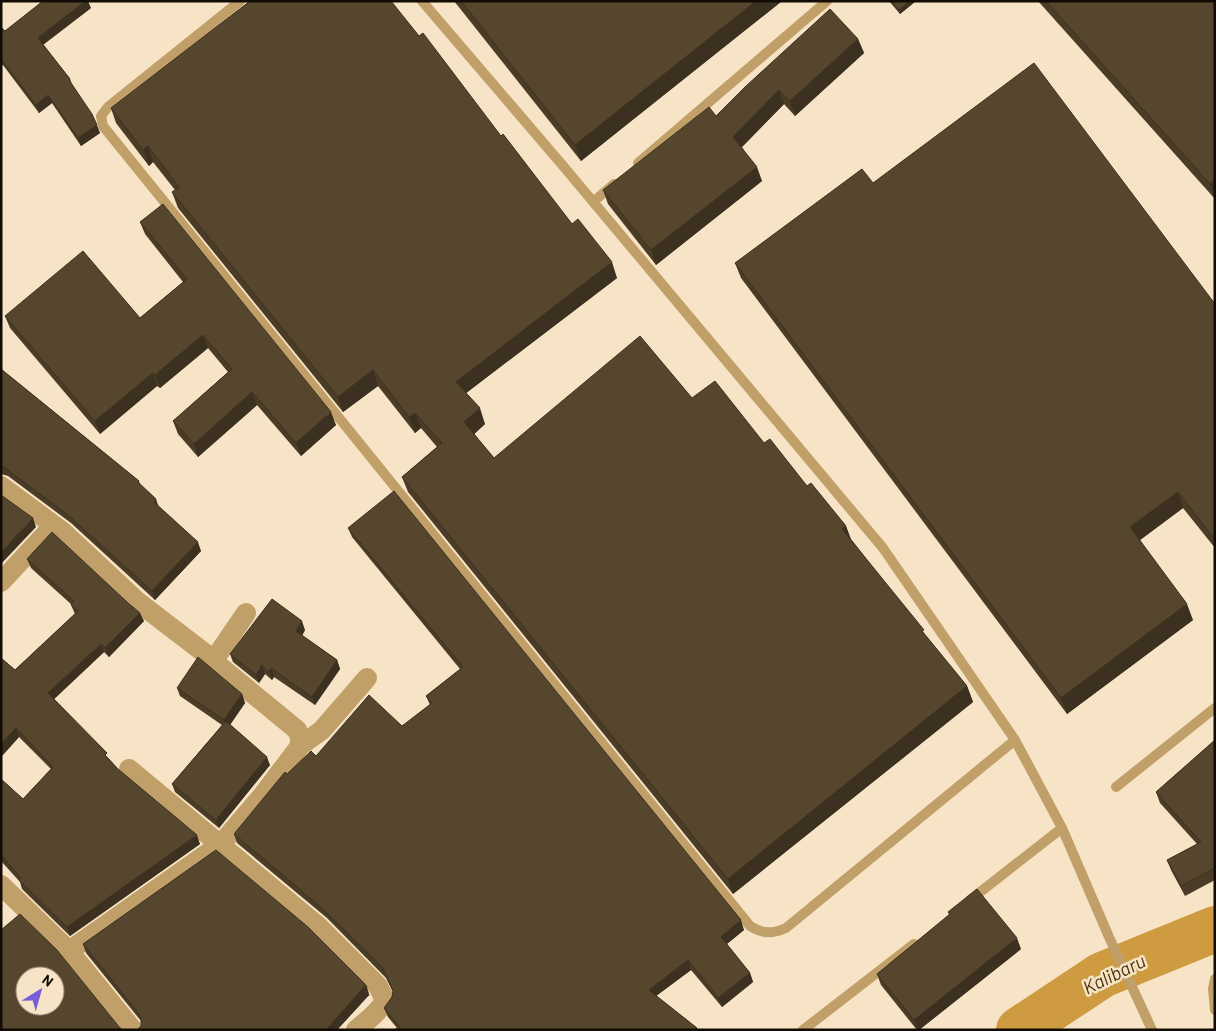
<svg xmlns="http://www.w3.org/2000/svg" width="1216" height="1031" font-family="Barlow,sans-serif">
	<style>
		.lines { fill: none; stroke-linecap: round; stroke-linejoin: round }
		.river { stroke: #ce9b41; stroke-width: 46 }
		.lane { stroke: #c19f69; stroke-width: 10 }
		.street { stroke: #c19f69; stroke-width: 20 }
		.wall { fill: #4a3c27 }
		.shaded-wall { fill: #3c3120 }
		.building { fill: #56462d; stroke: #3c3120; fill-rule: evenodd }
		.labels { text-anchor: middle; stroke-width: 5; stroke-linejoin: round; paint-order: stroke }
		.water-label { font-size: 19px; font-style: italic; fill: #4a350f; stroke: #f7e4c7 }
	</style>
	<rect width="100%" height="100%" fill="#f7e4c7"/>
	<g class="lines">
		<path class="river" d="M1019 1030 1102 975 1215 929"/>
		<path class="lane" d="M240 1 108 107 101 116 103 126 750 926C763 934 772 934 786 928L1015 740
			M422 1 564 167 883 548 1015 740 1062 828 1109 937 1152 1030
			M638 163 827 1
			M593 202 614 184
			M1116 787 1215 708
			M970 900 1062 828
			M1215 979 1213 989 1215 1010
			M803 1030 914 944"/>
		<path class="street" d="M1 486 63 532 138 602 215 661
			M1 582 54 525
			M300 746 322 730 367 678
			M129 769 319 927 378 986 385 1000C379 1013 366 1021 356 1030
			M1 885 69 951 133 1030
			M69 951 221 844 262 796 300 746V737L297 730 218 665 215 661 216 657 246 613"/>
	</g>
	<path class="wall" d="M454 1H782L581 161Z
		M889 1H916L900 14Z
		M1038 1H1214L1215 2V199Z
		M91 8 43 45 70 79 72 84 100 133 81 146 52 103 39 113 3 65 1 66V27L5 31Z
		M419 36 501 136 572 224 617 278 466 393 485 424 474 434 494 458 692 398 764 443 807 486 846 526 851 539 926 636 967 686 973 702 733 894 408 492 402 477 437 447 421 428 415 433 378 386 343 412 178 208 172 192 175 190 153 162 149 166 116 123 111 108Z
		M858 39 864 53 795 116 784 104 742 147 762 181 656 265 608 204 603 190Z
		M873 183 1215 304V548L1183 508 1140 540 1193 620 1067 714 741 278 735 263Z
		M140 222 336 425 301 456 257 405 198 457 178 434 173 421 228 372 208 348 160 388 157 386 100 434 10 328 5 316 140 318 183 282 145 234Z
		M1 369 139 481 140 484 159 507 201 551 155 600 71 523 8 476 1 474Z
		M348 528 744 930 727 944 750 973 753 982 722 1007 691 970 656 996 697 1028 698 1030H394L397 1028 388 1017 384 1008 392 997 393 992 386 978 327 918 237 843 234 834 287 774 316 756 402 726 430 705 426 696 460 669 352 537Z
		M27 559 144 621 109 657 104 652 54 699 118 769 200 844 70 936 22 889 20 882 1 861V779L23 799 51 769 19 737 1 757V658L15 670 75 614 71 605H72L31 568Z
		M305 630 302 636 337 660 340 669 315 705 274 677 272 680 265 674 259 683 233 662 230 654Z
		M177 688 242 694 245 703 230 725 270 765 219 828 175 792 172 784 222 725 180 696Z
		M1215 740V880L1185 896 1171 870 1167 860 1197 844 1160 803 1156 792Z
		M216 850 367 987 370 997 369 995 337 1030H137L141 1026V1021L86 953 83 944Z
		M948 912 1021 949 919 1030H917L881 985 877 974 949 915Z"/>
	<path class="shaded-wall" d="M85 1H88L91 8 41 46 38 38Z
		M756 1H782L581 161 575 145Z
		M910 1H916L900 14 899 10Z
		M858 39 864 53 795 116 790 101Z
		M779 90 784 104 738 151 733 137Z
		M48 95 52 103 39 113 36 105Z
		M97 125 100 133 81 146 78 138Z
		M148 146 153 162 149 166 143 150Z
		M757 167 762 181 656 265 651 250Z
		M1215 179V197L1210 184Z
		M612 262 617 278 461 397 456 382Z
		M203 335 208 348 160 388 155 375Z
		M373 370 378 386 343 412 338 397Z
		M153 373 157 386 100 434 95 421Z
		M252 392 257 405 198 457 194 444Z
		M480 408 485 424 470 438 464 422Z
		M331 412 336 425 301 456 296 443Z
		M415 413 421 428 415 433 409 417Z
		M1178 492 1183 508 1136 543 1130 527Z
		M156 499 159 508 154 502Z
		M33 518 36 527 1 564V552Z
		M846 526 851 541 842 529Z
		M198 542 201 551 155 600 152 591Z
		M1187 604 1193 620 1067 714 1061 698Z
		M140 613 144 621 109 657 105 648Z
		M302 621 305 630 299 640 296 631Z
		M101 644 104 652 51 702 48 693Z
		M337 660 340 669 315 705 312 697Z
		M262 665 265 674 259 683 256 675Z
		M271 668 274 677 272 680 269 672Z
		M967 686 973 702 733 894 728 879Z
		M242 694 245 703 227 729 224 720Z
		M16 728 19 737 1 757V744Z
		M267 757 270 765 219 828 216 820Z
		M197 835 200 844 70 936 67 927Z
		M741 920 744 930 724 946 721 937Z
		M1017 938 1021 949 919 1030H918L914 1020Z
		M688 960 691 970 652 999 649 990Z
		M750 973 753 982 722 1007 718 998Z
		M365 986 369 995 337 1030H326Z"/>
	<path class="building" d="M43 1H85L38 38 70 79 69 80 92 114 97 125 78 138 48 95 36 105 1 59V27L5 31Z
		M250 1H391L419 36 423 33 501 136 503 134 572 224 578 219 612 262 456 382 480 408 464 422 494 458 640 336 692 398 715 381 764 443 770 439 807 486 811 483 846 526 842 529 924 630 922 631 967 686 728 879 402 477 442 443 415 413 409 417 373 370 338 397 172 192 179 187 148 146 143 150 111 108Z
		M461 1H756L575 145Z
		M891 1H910L899 10Z
		M1046 1H1214L1215 2V179L1210 184Z
		M830 9 858 39 790 101 779 90 733 137 757 167 651 250 603 190 709 107 716 116 745 87Z
		M1034 63 1215 304V540L1178 492 1130 527 1187 604 1061 698 735 263 862 169 873 183Z
		M163 204 331 412 296 443 252 392 194 444 173 421 232 369 203 335 155 375 153 373 95 421 5 316 83 251 140 318 187 279 140 222Z
		M1 369 139 481 138 482 156 499 154 502 198 542 152 591 68 515 5 468 1 466Z
		M394 491 741 920 721 937 750 973 718 998 688 960 649 990 697 1028 695 1030H394L400 1027 384 1008 392 997 393 991 383 968 323 909 234 834 285 772 287 774 311 751 316 756 369 695 402 726 432 703 426 696 463 667 348 528Z
		M1 495 33 518 1 552Z
		M52 532 127 602 140 613 105 648 101 644 48 693 107 753 105 755 118 769 197 835 67 927 19 880 21 878 1 855V779L23 799 53 767 16 728 1 744V658L15 670 78 611 71 605 74 601 27 559Z
		M272 599 302 621 296 631 337 660 312 697 271 668 269 672 262 665 256 675 230 654Z
		M198 657 242 694 224 720 177 688Z
		M226 721 267 757 216 820 172 784Z
		M1215 740V868L1181 886 1167 860 1201 842 1156 792Z
		M216 850 308 927 365 984 367 987 365 986 326 1030H137L141 1026V1019L139 1014 83 944Z
		M977 889 1017 938 914 1020 877 974 950 914 948 912Z
		M20 914 57 950 120 1028 123 1030H1V930ZM25 976H55V1006H25Z"/>
	<g class="labels">
		<g class="water-label">
			<text transform="translate(1114 974) rotate(-26)" y="7">Kalibaru</text>
		</g>
	</g>
	<rect width="1216" height="1031" fill="none" stroke="#120c04" stroke-width="5"/>
	<g transform="translate(40 991) rotate(37)"><circle r="24" fill="#f7e4c7" stroke="#9b8e79"/>
	<path d="M0-4L9 19L0 12L-9 19Z" fill="#775ed8"/>
	<text y="-8" font-size="14" font-weight="bold" text-anchor="middle" fill="#120c04">N</text>
	</g>
</svg>
